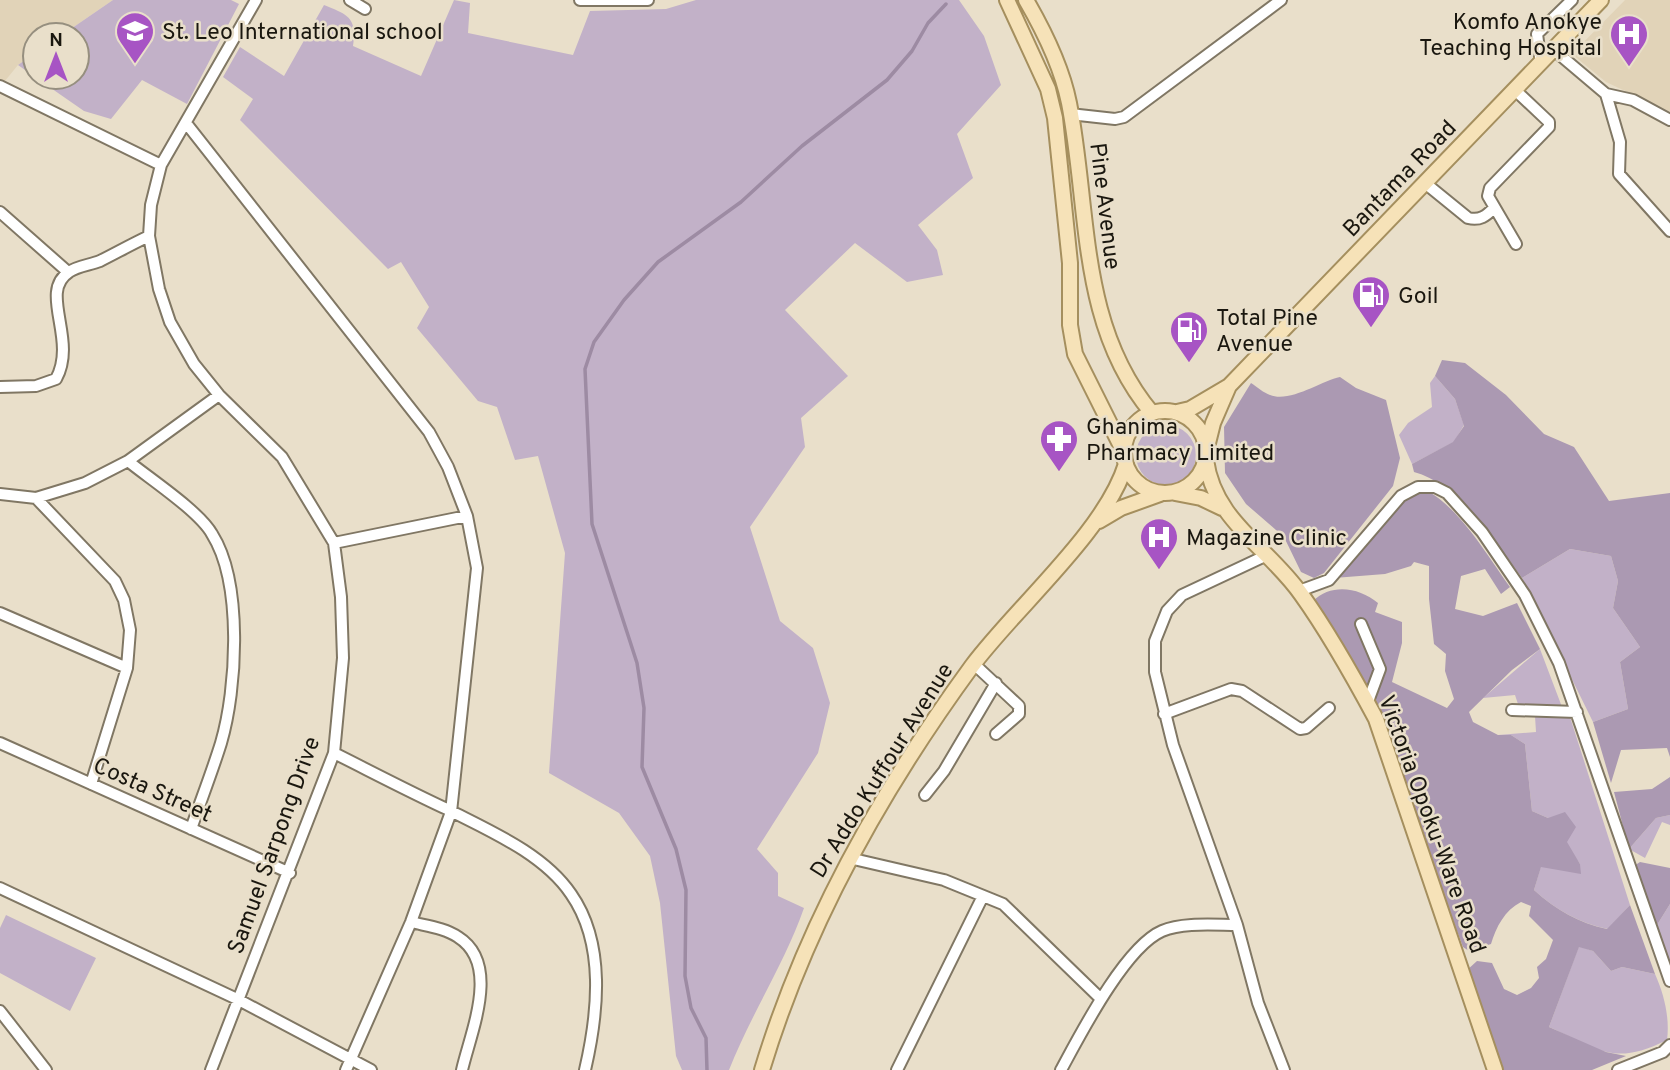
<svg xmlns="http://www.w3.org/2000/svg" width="1670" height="1070" font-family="Overpass,sans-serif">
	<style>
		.built { fill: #e1d3b8 }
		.green { fill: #c2b1c8 }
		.forest { fill: #ab99b2 }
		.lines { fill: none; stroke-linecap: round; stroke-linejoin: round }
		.stream { stroke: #9d8ba3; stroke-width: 3.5 }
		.minor-casing { stroke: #807764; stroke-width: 14 }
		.major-casing { stroke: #a58f5e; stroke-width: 18 }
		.minor { stroke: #fff; stroke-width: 10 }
		.major { stroke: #f6e2b8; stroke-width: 14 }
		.labels { text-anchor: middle; stroke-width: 5; stroke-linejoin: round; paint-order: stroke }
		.poi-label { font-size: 23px; fill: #1a170f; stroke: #e9dfca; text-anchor: start }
		.street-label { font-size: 23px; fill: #1a170f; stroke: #e9dfca }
	</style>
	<rect width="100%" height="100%" fill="#e9dfca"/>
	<path class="built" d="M0 0H113L62 35H35V53L18 65 0 87Z
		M1625 0H1670V112L1606 82 1572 54Z"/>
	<path class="green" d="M113 0H231L239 4 187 104 142 80 111 119 84 111 35 77H77V35H62Z
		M454 0 470 3 468 33 573 55 590 11 666 9 696 0H959L984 36 1001 85 957 134 973 178 918 225 937 250 943 275 907 282 855 243 785 310 848 376 801 418 805 447 750 527 780 621 813 648 830 703 818 753 757 849 778 873V896L804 908C784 965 751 1014 729 1070H682L676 1056 660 903 650 856 619 813 549 773 565 553 538 456 515 460 497 407 478 401 417 328 429 307 401 262 388 269 240 120 253 99 223 77 240 47 284 76 324 5C349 15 357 18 353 46L421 76Z
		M35 53V77L18 65Z
		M1435 376 1455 399 1464 425 1454 442 1412 464 1399 435 1408 423 1432 407 1430 383Z
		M1136 455a30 30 0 1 1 60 0a30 30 0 1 1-60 0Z
		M1570 549 1611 556 1618 581 1613 608 1640 647 1620 662 1628 709 1593 722 1522 578Z
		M1540 649 1562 707H1519L1515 695 1483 698Z
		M1535 716 1570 717 1630 905 1608 929C1579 923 1556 910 1534 890L1541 866 1580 864 1548 818 1532 811 1525 744 1511 735H1498L1536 732Z
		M1670 815V825L1662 822 1645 858 1629 849 1656 818Z
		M1670 904V968L1657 925Z
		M6 915 96 958 70 1011 0 973V928Z
		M1579 946 1593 951 1611 971 1622 967 1655 974C1664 994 1670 1018 1667 1040 1613 1067 1599 1049 1549 1027Z"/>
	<path class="forest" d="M1442 360 1465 363 1506 395 1544 434 1574 447 1609 501 1670 493V757L1667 748 1621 750 1611 783 1593 722 1628 709 1620 662 1640 647 1613 608 1618 581 1611 556 1570 549 1522 578C1494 540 1461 485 1414 472L1412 464 1453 442 1464 426 1455 399 1435 376Z
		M1340 377 1356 388 1386 400 1400 458 1393 486 1324 573 1314 578 1301 572 1284 537 1246 504 1225 473 1224 427 1251 383C1257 387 1264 393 1270 395 1290 403 1321 381 1340 377Z
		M1427 491C1459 507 1489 558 1510 587L1501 594 1485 569 1461 576 1455 609 1483 616 1517 603 1540 649 1512 670 1469 712 1473 722 1498 735H1511L1525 744 1532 811 1548 818 1565 812 1576 827 1567 842 1580 864 1581 874 1541 867 1534 890C1556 910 1579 923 1607 929L1630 905 1655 974 1622 967 1611 971 1593 951 1579 947 1549 1027 1606 1052 1626 1056 1592 1070H1502L1466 971 1477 961 1492 963 1504 989 1517 995 1531 988 1539 978 1537 967 1546 959 1553 940 1529 916 1531 906 1521 902C1505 910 1496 927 1491 944L1469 951 1463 947 1367 691 1313 601C1331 583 1359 587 1378 603L1375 612 1402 622V643L1392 682 1447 708 1454 699 1445 671 1446 654 1434 644 1429 599V566L1414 562 1411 566 1385 574 1334 578 1404 498Z
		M1670 777V815L1656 818 1629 849 1614 792 1652 789Z
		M1640 862 1670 868V904L1657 925 1654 926 1634 866Z"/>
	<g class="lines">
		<path class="stream" d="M707 1070 706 1038 691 1008 685 976 686 890 676 849 642 767 644 708 637 663 592 524 585 369 594 342 624 300 658 262 741 202 802 146 887 80 912 51 928 23 946 4"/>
		<defs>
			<path id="minor" d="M350 0 365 9
				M580 0H648
				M1554 50 1606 94 1633 100 1670 120
				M1541 64 1537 34 1572 0
				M0 86 161 165
				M1515 90 1549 122V127L1490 188 1488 196 1516 244
				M1606 94 1620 142 1619 174 1670 231
				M1070 114 1115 119 1124 117 1281 0
				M186 123 429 432 448 467 467 516 477 568 451 812 411 922 346 1070
				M1425 183 1468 218C1480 221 1486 216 1494 208
				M0 212 68 272
				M0 387 36 386 56 379C78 339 38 292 69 272 77 266 90 265 100 261 116 253 132 244 149 236
				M128 461C150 479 199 511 212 534 243 583 237 689 221 743 212 772 201 800 191 829
				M0 494 36 498 115 581 124 600 130 630 127 668 91 784
				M36 498 85 483 128 461 219 395
				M334 543 467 516
				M1265 556 1182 595 1167 611 1155 641V672L1173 745 1237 925 1258 1003 1284 1070
				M1299 591 1329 580 1401 496 1418 487H1435L1447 493 1482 532 1525 595 1559 663 1670 981
				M0 613 127 668
				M1361 624 1380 669 1367 704
				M974 664 1019 706V714L996 734
				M1512 710 1577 712
				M1164 714 1231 689 1242 691 1300 729 1306 728 1329 708
				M0 743 290 873
				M334 753C372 772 410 792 449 810 490 831 544 854 571 894 606 944 598 1014 585 1070
				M925 795 944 771 996 683
				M849 858 944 880 1003 904 1100 998
				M0 888 237 999 371 1070
				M411 922C427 926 445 928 458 937 501 964 471 1031 462 1070
				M0 1011 46 1070
				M211 1070 334 753 343 658 341 597 334 543 282 457 219 395 194 364 170 322 159 289 149 236 151 205 161 165 256 0
				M897 1070 983 896
				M1061 1070C1080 1035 1125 947 1162 931 1183 922 1215 925 1237 925
				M1618 1070 1663 1052 1670 1045"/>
			<path id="major" d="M1007 0 1048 89 1055 118 1070 263V325L1075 354 1124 452
				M1026 0C1044 31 1062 68 1069 103 1090 210 1078 325 1152 413
				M1124 452a41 41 0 1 1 82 0a41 41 0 1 1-82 0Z
				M1177 412 1190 409 1229 386 1601 0
				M1207 447 1213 423 1229 386
				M1206 460C1214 521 1268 547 1301 594 1329 633 1353 676 1376 719L1495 1070
				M1175 493 1201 498 1222 508
				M1099 521 1121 508 1160 494
				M762 1070C806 924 882 789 972 666 1016 607 1105 532 1126 464"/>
		</defs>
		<use href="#minor" class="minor-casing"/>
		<use href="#major" class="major-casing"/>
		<use href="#minor" class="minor"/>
		<use href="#major" class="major"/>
	</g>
	<defs>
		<symbol id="school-pin" viewBox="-11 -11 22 30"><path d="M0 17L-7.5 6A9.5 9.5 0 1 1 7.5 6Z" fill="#a754c4" stroke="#e9dfca"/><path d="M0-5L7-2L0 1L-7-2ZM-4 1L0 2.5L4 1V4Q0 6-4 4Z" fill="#fff"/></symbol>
		<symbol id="hospital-pin" viewBox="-11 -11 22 30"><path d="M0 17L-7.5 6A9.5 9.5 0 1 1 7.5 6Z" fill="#a754c4" stroke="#e9dfca"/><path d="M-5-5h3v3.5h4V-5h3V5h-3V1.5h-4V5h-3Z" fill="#fff"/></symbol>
		<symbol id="fuel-pin" viewBox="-11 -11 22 30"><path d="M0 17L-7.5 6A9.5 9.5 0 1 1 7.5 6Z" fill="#a754c4" stroke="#e9dfca"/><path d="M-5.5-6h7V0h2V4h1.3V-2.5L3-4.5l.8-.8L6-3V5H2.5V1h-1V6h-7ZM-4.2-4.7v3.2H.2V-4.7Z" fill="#fff"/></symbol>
		<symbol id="pharmacy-pin" viewBox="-11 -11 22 30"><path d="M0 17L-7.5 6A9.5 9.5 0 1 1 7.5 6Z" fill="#a754c4" stroke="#e9dfca"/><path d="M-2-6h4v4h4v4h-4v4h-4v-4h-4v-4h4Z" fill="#fff"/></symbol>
	</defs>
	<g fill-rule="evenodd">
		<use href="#school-pin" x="113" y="9" width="44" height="60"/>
		<use href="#hospital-pin" x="1607" y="12" width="44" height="60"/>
		<use href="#fuel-pin" x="1349" y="273" width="44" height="60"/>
		<use href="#fuel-pin" x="1167" y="308" width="44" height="60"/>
		<use href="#pharmacy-pin" x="1037" y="417" width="44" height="60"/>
		<use href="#hospital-pin" x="1137" y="515" width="44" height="60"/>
	</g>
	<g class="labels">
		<g class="poi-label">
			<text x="1602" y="29" text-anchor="end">Komfo Anokye<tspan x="1602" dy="26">Teaching Hospital</tspan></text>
			<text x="162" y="39">St. Leo International school</text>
			<text x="1398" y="303">Goil</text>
			<text x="1216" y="325">Total Pine<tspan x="1216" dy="26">Avenue</tspan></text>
			<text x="1086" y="434">Ghanima<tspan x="1086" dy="26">Pharmacy Limited</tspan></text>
			<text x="1186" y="545">Magazine Clinic</text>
		</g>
		<g class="street-label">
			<text transform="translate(1399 178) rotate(-46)" y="8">Bantama Road</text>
			<text transform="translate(1106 206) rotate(83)" y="8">Pine Avenue</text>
			<text transform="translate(881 770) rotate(-58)" y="8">Dr Addo Kuffour Avenue</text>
			<text transform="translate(153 789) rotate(24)" y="8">Costa Street</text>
			<text transform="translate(1433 824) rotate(70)" y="8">Victoria Opoku-Ware Road</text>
			<text transform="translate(273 845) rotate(-70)" y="8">Samuel Sarpong Drive</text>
		</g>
	</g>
	<g transform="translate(56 56)"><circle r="33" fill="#e9dfca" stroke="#968f7f" stroke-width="2"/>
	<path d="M0-5L12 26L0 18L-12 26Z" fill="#a754c4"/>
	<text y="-10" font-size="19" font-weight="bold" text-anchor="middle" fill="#1a170f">N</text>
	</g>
</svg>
